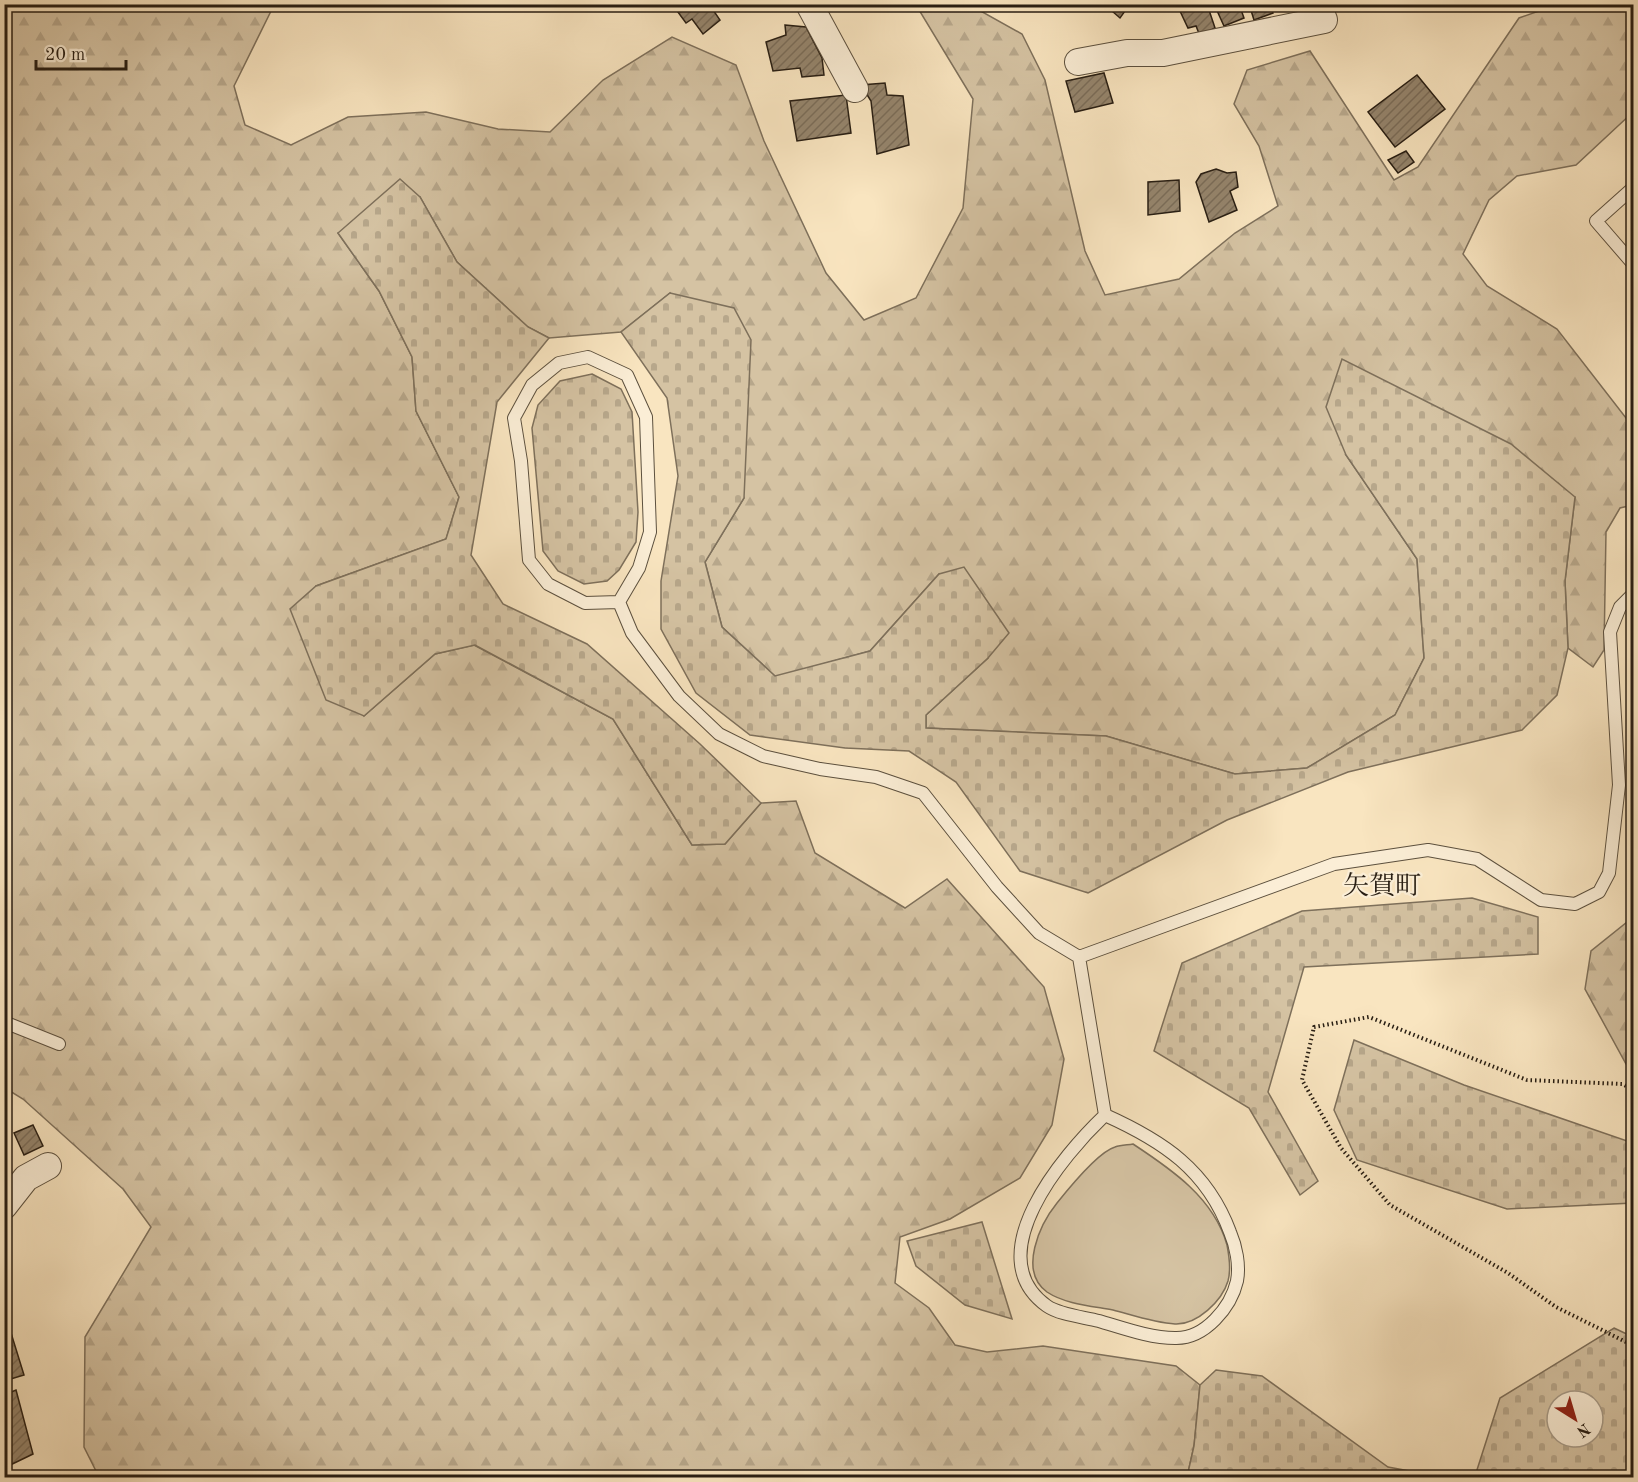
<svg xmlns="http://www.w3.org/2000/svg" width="1638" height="1482" font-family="'Old Standard TT','Noto Serif JP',serif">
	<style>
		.grass { fill: #d5c3a3; stroke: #7e705b; stroke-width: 1.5 }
		.forest { fill: url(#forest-firs); stroke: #7e705b; stroke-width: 1.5 }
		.cemetery { fill: url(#cemetery-stones); stroke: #7e705b; stroke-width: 1.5; fill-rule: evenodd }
		.building { fill: url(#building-hatch); stroke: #281e13; stroke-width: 1.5 }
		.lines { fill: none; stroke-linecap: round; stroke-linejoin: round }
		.lane-casing { stroke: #5c503e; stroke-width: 14 }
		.street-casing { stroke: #5c503e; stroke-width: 28 }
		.path { stroke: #281e13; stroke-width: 4; stroke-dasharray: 1.5 3; stroke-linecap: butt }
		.lane { stroke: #fbeed6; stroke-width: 12 }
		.street { stroke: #fbeed6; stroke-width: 26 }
		.labels { text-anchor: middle; stroke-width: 4.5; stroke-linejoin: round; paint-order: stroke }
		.neighbourhood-label { font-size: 26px; fill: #281e13; stroke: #fbeed6 }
	</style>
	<defs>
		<pattern id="forest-firs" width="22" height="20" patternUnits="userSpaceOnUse" patternTransform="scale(1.5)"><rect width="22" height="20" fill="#d5c3a3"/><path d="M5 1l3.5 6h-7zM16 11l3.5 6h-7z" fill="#b7a78b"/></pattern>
		<pattern id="cemetery-stones" width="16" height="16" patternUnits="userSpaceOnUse" patternTransform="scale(1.5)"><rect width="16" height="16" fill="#d5c3a3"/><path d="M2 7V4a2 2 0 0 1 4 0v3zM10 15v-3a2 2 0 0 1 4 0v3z" fill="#b7a78b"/></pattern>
		<pattern id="building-hatch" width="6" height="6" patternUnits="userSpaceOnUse" patternTransform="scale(1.5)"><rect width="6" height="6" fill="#95856d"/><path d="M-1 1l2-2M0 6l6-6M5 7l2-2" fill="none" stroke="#7a6c58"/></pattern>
	</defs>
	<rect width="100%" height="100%" fill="#f9e5c0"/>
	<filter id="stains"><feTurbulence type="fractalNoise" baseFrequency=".00333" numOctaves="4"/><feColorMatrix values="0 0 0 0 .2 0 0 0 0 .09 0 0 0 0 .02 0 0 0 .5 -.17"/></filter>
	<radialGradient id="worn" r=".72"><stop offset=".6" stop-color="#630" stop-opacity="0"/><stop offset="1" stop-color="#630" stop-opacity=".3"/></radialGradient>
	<path class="grass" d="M1133 1144C1171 1169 1214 1198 1227 1245 1229 1255 1231 1270 1228 1281 1222 1301 1197 1325 1175 1324 1155 1323 1132 1315 1113 1310 1091 1306 1065 1304 1047 1292 1018 1271 1040 1224 1057 1203 1069 1188 1098 1152 1115 1147 1121 1145 1128 1145 1133 1144Z"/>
	<path class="forest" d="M5 5H274L234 86 245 125 291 145 348 117 426 112 498 129 550 132 603 80 672 37 736 65 764 141 826 273 864 320 916 298 963 208 973 99 916 5H970L1022 34 1045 80 1085 251 1105 295 1179 279 1235 233 1278 206 1259 146 1234 104 1247 70 1310 51 1394 180 1418 167 1519 18 1556 5H1633V112L1576 165 1517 176 1489 200 1463 254 1487 286 1557 329 1633 427V505L1620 508 1606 532 1604 650 1593 667 1568 648 1565 581 1575 497 1346 455 1417 559 1424 658 1395 715 1307 768 1235 774 1106 736 926 728V715L988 658 939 574 870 651 776 677 722 627 705 562 744 498 670 293 621 332 549 338 528 327 457 262 420 197 338 233 379 291 412 357 416 411 459 497 446 539 316 586 364 716 435 654 474 645 613 719 692 845 725 844 761 803 796 801 815 853 905 908 947 879 1044 987 1064 1059 1052 1125 1020 1178 950 1219 900 1237 895 1283 929 1308 955 1345 987 1352 1043 1346 1176 1366 1200 1385 1194 1446 1187 1477H99L84 1447 85 1337 151 1227 123 1189 23 1099 5 1088Z
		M1633 912V1069L1626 1064 1585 989 1591 951 1627 922Z"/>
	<path class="cemetery" d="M400 179 420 197 457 262 528 327 549 338 497 402 471 555 503 604 587 644 700 744 761 803 725 844 692 845 613 719 475 645 435 654 364 716 326 700 290 609 316 586 446 539 459 497 416 411 412 357 379 291 338 233Z
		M670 293 734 308 751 340 744 498 705 562 722 627 775 676 870 651 939 574 964 567 1009 633 988 658 926 715V728L1106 736 1235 774 1307 768 1395 715 1424 658 1417 559 1346 455 1326 407 1342 359 1511 444 1575 497 1565 581 1568 648 1557 695 1522 730 1348 772 1227 820 1088 893 1020 871 956 782 909 751 845 748 750 735 696 693 661 629V581L678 476 667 398 621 332Z
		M592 374 621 389 632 412 638 512 636 542 619 570 607 581 584 584 558 571 543 551 532 428 538 405 560 381Z
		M1472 898 1538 917V954L1304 967 1268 1092 1318 1181 1300 1195 1249 1108 1154 1051 1182 963 1302 911Z
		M1354 1040 1464 1085 1633 1143V1203L1507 1209 1357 1160 1334 1110Z
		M982 1222 1012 1319 965 1305 916 1266 907 1241Z
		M1614 1328 1633 1337V1477H1478L1476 1473 1500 1398ZM1557 1401H1593V1437H1557Z
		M1216 1370 1262 1376 1388 1467 1442 1477H1187L1194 1446 1200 1385Z"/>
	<path class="building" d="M672 4H709L720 20 703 34 692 19 686 23Z
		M1104 4H1130L1120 18Z
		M1192 4H1207L1215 28 1200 36 1196 26 1188 28 1179 9Z
		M1214 4H1239L1244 18 1224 26Z
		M1249 4H1270L1273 13 1254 20Z
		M785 25 806 27 822 58 824 75 802 77 800 68 773 71 766 42 786 35Z
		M1104 73 1113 103 1075 112 1066 81Z
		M1417 75 1445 109 1395 147 1368 112Z
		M885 83 887 95 903 96 909 145 877 154 871 101 861 85Z
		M846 95 851 133 797 141 790 101Z
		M1406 151 1414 162 1398 173 1388 160Z
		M1216 169 1227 173 1236 172 1238 187 1230 191 1237 210 1209 222 1196 182 1201 174Z
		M1179 180 1180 211 1148 215V182Z
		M33 1125 43 1146 24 1155 14 1133Z
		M4 1332 11 1333 24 1375 4 1381Z
		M16 1390 33 1454 4 1468V1395Z"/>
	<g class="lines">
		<defs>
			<path id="lane" d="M1634 187 1596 221 1634 265
				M588 357 627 375 646 417 650 532 639 568 619 602 585 603 548 584 529 560 521 461 514 418 532 385 559 363Z
				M619 602 632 633 679 696 719 734 763 756 820 769 876 777 923 793 997 887 1039 933 1079 957 1334 864 1428 850 1477 859 1541 900 1575 904 1599 892 1609 873 1619 785 1610 632 1620 607 1634 593
				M1079 957 1105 1115C1163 1141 1207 1170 1230 1232 1236 1246 1240 1265 1237 1281 1231 1307 1205 1339 1175 1338 1150 1338 1123 1328 1099 1321 1084 1317 1060 1315 1047 1306 977 1256 1063 1155 1105 1115
				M4 1022 59 1044"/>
			<path id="street" d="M809 4 855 89
				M1078 62 1127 53H1163L1324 20 1318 4
				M4 1206 26 1178 48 1166"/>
		</defs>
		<use href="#lane" class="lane-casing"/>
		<use href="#street" class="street-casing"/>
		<path class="path" d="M1634 1090 1622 1084 1527 1080 1369 1017 1314 1027 1302 1080 1341 1148 1390 1205 1508 1273 1556 1307 1634 1346"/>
		<use href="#lane" class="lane"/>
		<use href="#street" class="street"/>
	</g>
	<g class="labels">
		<g class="neighbourhood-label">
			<text x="1382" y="894">矢賀町</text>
		</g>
	</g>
	<rect width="1638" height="1482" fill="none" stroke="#f9e5c0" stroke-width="24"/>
	<rect x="6" y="6" width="1626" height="1470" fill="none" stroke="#281e13" stroke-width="3"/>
	<rect x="12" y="12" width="1614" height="1458" fill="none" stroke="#281e13" stroke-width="1.5"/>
	<g transform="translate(1575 1419) rotate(143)"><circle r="28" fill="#fbeed6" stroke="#a79b88" stroke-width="1.5"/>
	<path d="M0-4.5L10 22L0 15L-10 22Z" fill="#8f2418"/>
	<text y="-9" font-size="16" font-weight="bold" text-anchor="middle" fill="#281e13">N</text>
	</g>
	<path d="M36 60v9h90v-9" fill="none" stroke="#281e13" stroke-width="3"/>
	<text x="45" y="60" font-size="18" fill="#281e13" stroke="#fbeed6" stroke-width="4.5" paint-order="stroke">20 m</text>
	<rect width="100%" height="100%" filter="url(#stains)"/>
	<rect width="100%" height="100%" fill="url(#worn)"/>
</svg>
